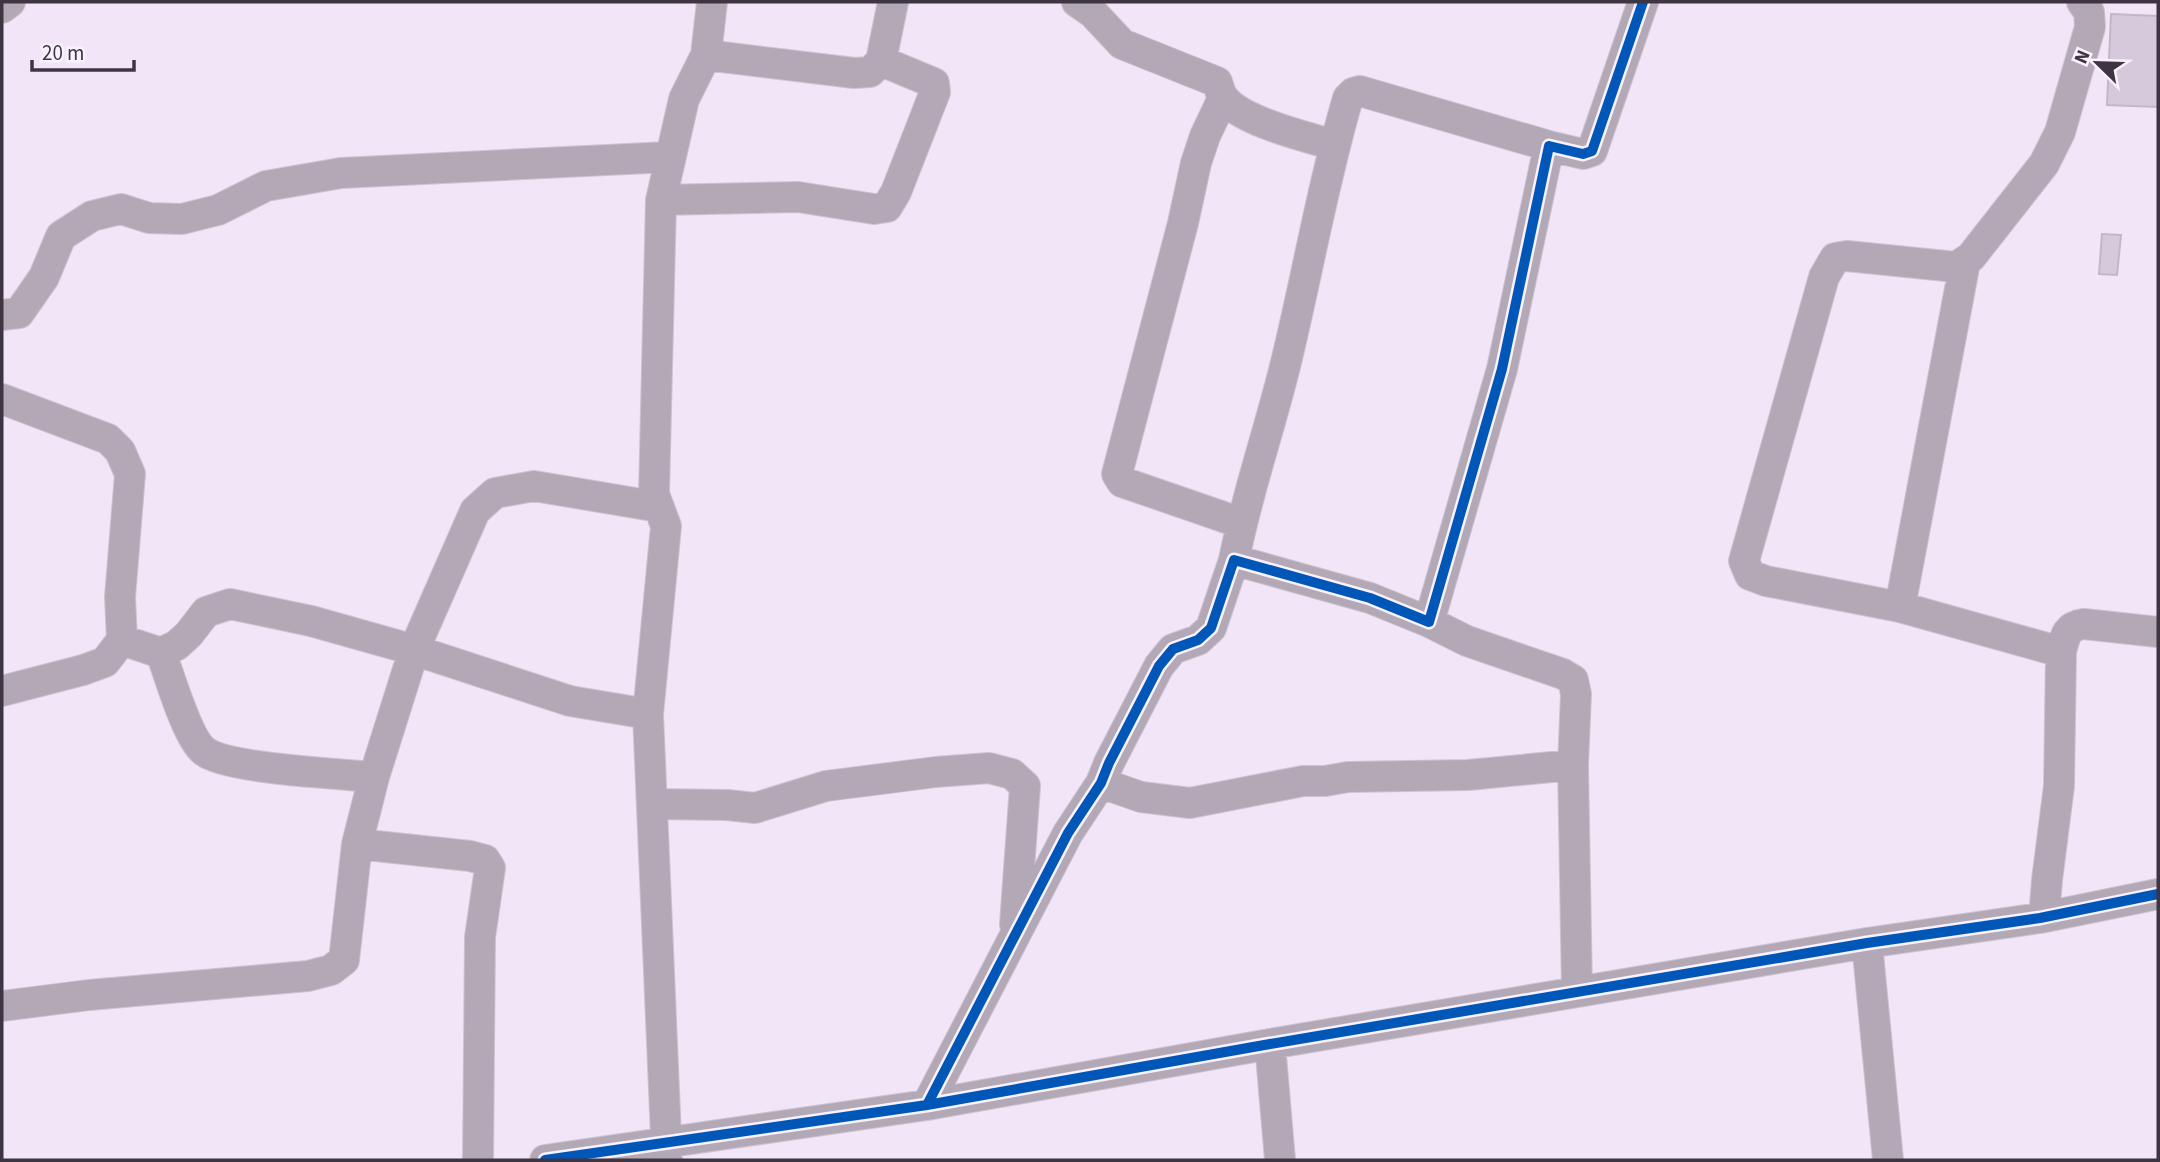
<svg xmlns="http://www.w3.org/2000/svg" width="2160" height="1162" font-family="'Source Sans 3',sans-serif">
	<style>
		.building { fill: #d6c9dc; stroke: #c2b7c6; stroke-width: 2 }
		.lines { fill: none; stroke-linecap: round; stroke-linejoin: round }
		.minor-casing { stroke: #cdc3d1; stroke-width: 32 }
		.minor { stroke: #b2a8b6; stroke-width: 30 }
		.cycleway-casing { stroke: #faf1fe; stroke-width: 15 }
		.cycleway { stroke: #0057b8; stroke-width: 10 }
	</style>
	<rect width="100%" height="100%" fill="#f2e5f7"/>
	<path class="building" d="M2111 14 2158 16V107L2107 105Z
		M2102 234 2121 235 2117 275 2099 274Z"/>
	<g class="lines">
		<defs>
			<path id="minor" d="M1077 2 1093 13 1122 44 1217 82C1219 87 1220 93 1223 97 1239 121 1307 137 1334 145
				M2 8 10 2
				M706 55 854 73 870 72 881 61 893 2
				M1223 98 1205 136 1196 163 1183 223 1117 474 1122 482 1241 523
				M661 200 798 197 874 209 887 207 896 192 935 92 934 83 881 61
				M2 315 19 313 44 277 61 236 92 216 121 209 149 218 182 219 218 210 266 186 341 173 669 157
				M2 399 108 439 120 451 130 474 120 597 122 640 105 662 83 670 2 691
				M1234 560C1247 492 1271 426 1287 358 1308 271 1323 183 1348 98L1353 93 1360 91 1549 146
				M1900 607 1965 262
				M1429 622 1467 641 1563 674 1573 680 1576 694 1573 765 1577 992
				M122 640 161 653 177 645 189 634 206 612 230 604 311 621 414 650 570 701 648 714
				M2061 652 1900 607 1766 581 1750 575 1744 561 1824 277 1835 258 1847 256 1956 267 1971 257 2044 164 2060 132 2090 27 2089 12 2082 2
				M161 653C169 674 187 738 204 751 227 769 339 774 374 777
				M1101 783 1141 797 1190 803 1303 781H1325L1348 777 1468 775 1573 765
				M652 804 727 805 755 808 826 786 936 772 989 768 1012 774 1025 786 1015 924
				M357 844 470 856 485 860 490 868 480 937 478 1160
				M2044 917 2047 880 2059 786 2061 652C2065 635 2067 626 2084 624L2158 632
				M1867 943 1888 1160
				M2 1006 89 995 308 976 331 970 344 960 357 844 374 777 414 650 475 511 495 493 534 486 659 507
				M1270 1044 1280 1160
				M927 1105 1068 833 1101 783 1109 763 1159 666 1173 649 1198 640 1211 628 1234 560 1370 598 1429 622 1502 369 1549 146 1583 154 1592 151 1643 2
				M545 1160 927 1105 1270 1044 1867 943 2040 918 2158 894
				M667 1160 648 714 666 526 654 494 661 200 684 99 706 55 712 2"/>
		</defs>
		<use href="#minor" class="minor-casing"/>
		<use href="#minor" class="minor"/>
		<defs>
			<path id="cycleway" d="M927 1105 1068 833 1101 783 1109 763 1159 666 1173 649 1198 640 1211 628 1234 560 1370 598 1429 622 1502 369 1549 146 1583 154 1592 151 1643 2
				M545 1160 927 1105 1270 1044 1867 943 2040 918 2158 894"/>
		</defs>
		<use href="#cycleway" class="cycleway-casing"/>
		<use href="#cycleway" class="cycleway"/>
	</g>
	<rect width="2160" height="1162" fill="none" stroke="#3e3542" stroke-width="7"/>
	<g transform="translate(2097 63) rotate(293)" stroke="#faf1fe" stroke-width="5" paint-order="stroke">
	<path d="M0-5L12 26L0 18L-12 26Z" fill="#3e3542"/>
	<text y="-10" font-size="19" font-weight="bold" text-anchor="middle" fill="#3e3542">N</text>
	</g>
	<path d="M32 60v10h102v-10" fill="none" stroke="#3e3542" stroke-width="3.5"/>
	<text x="42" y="60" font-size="21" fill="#3e3542" stroke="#faf1fe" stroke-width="5" paint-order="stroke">20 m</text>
</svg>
